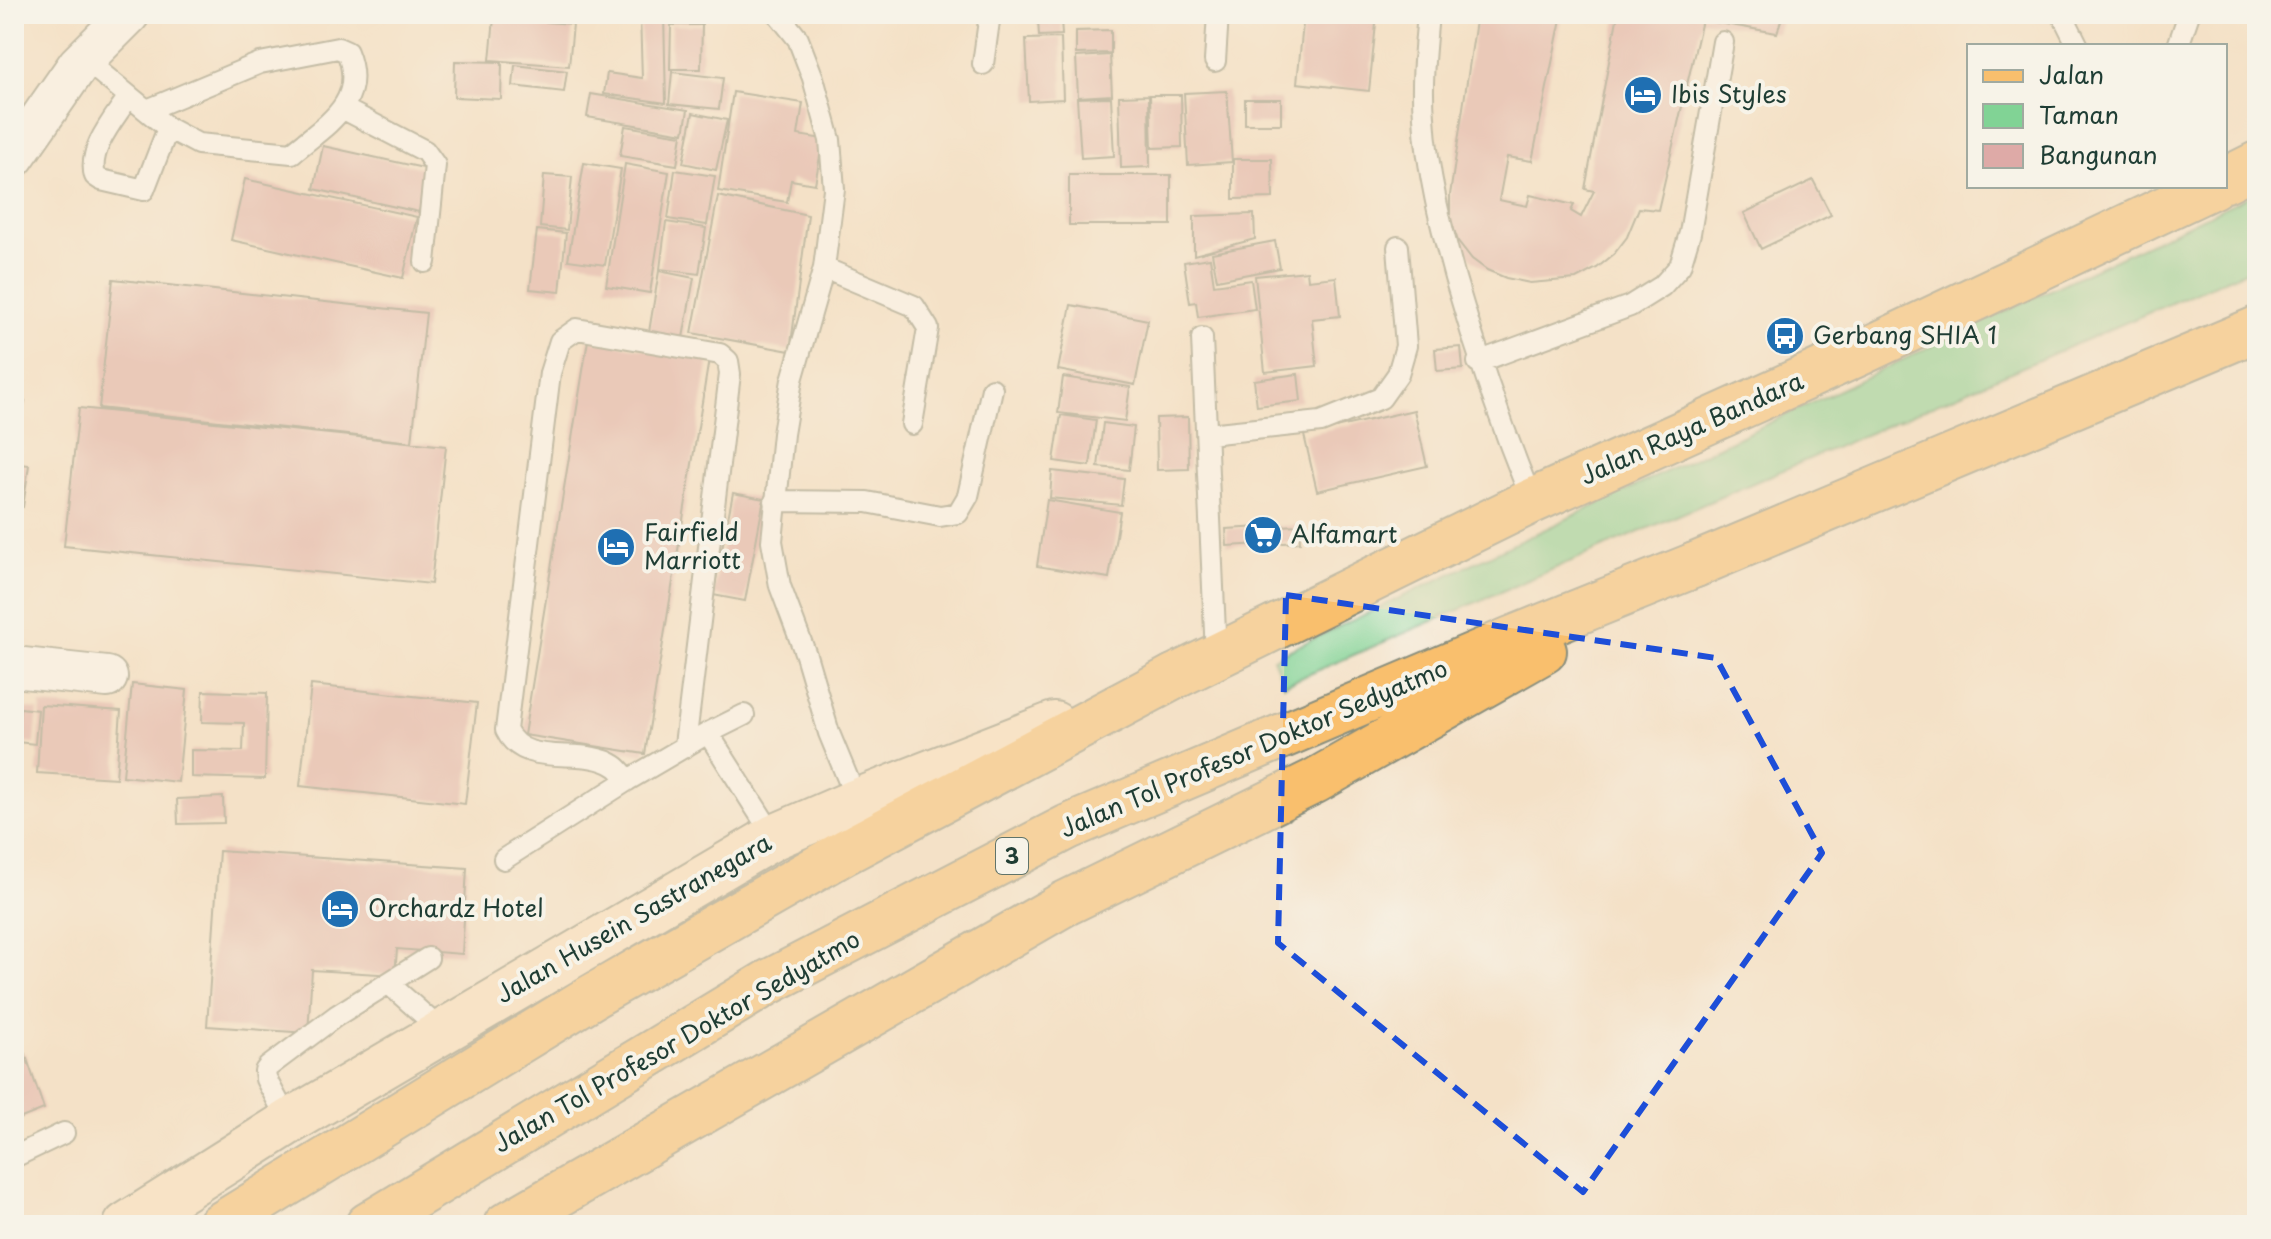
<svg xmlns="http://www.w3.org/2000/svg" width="2271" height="1239" font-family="'Playpen Sans',sans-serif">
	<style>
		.green { fill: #81d395; stroke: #508864; stroke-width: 2 }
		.building { fill: #deaaa7 }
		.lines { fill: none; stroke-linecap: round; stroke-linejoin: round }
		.service-casing { stroke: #8a8f7e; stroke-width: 24 }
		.minor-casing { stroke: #8a8f7e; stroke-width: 44 }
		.secondary-casing { stroke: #8a8f7e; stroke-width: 48 }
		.primary-casing { stroke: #8a8f7e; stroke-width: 48 }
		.motorway-casing { stroke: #8a8f7e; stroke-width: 48 }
		.service { stroke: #fff; stroke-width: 20 }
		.minor { stroke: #fff; stroke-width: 40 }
		.secondary { stroke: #fde5c5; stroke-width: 44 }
		.primary { stroke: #f9bf6d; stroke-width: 44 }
		.motorway { stroke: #f9bf6d; stroke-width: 44 }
		.marked { fill: none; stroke: #1d4ed8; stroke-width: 6; stroke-dasharray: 16 10; stroke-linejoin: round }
		.labels { text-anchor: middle; stroke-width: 8; stroke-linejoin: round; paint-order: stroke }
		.shield { fill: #f7f3e8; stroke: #60746a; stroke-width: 2 }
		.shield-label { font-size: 22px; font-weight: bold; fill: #1f3d34 }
		.poi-label { font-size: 24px; fill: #1f3d34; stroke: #f7f3e8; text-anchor: start }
		.street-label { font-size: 24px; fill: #1f3d34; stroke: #f7f3e8 }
	</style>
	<rect width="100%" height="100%" fill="#f7f3e8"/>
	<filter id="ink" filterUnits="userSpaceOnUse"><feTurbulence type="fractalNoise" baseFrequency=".0125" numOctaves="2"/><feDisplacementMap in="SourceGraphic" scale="16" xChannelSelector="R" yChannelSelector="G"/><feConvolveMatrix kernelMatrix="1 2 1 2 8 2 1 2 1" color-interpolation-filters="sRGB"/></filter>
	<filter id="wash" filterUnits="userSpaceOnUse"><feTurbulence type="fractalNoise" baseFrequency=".006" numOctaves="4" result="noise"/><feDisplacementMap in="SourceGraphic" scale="32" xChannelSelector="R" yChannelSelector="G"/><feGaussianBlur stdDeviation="1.8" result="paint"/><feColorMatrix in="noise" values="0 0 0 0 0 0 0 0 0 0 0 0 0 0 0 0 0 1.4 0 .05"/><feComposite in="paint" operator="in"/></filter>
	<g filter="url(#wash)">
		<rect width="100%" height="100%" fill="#f4e1c7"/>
		<path class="green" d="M2257 192V266L1284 685 1273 658Z"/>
		<g id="blocks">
			<path class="building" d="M547 14H574V18L547 16Z
				M640 14H664L666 103 604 94 607 73 642 78Z
				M669 14H700V22L669 23Z
				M1304 14H1377L1369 91 1297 83Z
				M1477 14H1562L1532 161 1507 157 1499 200 1527 206 1530 195 1574 205 1571 211 1581 217 1594 191 1585 189 1618 14H1783L1777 33 1702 20 1658 210 1639 208 1627 237 1614 254 1597 268 1576 279 1530 283 1506 278 1487 270 1472 259 1458 241 1450 218V195Z
				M494 18 573 24 569 66 490 60Z
				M1061 19 1062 35 1039 36 1038 20Z
				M671 25H702L701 69H670Z
				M1111 30V53L1076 54V31Z
				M1061 38 1063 99 1029 101 1026 39Z
				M1110 55 1112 95 1078 97 1076 57Z
				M455 61 502 62 501 99 454 97Z
				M515 65 567 71 564 92 513 86Z
				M672 72 723 78 719 109 669 104Z
				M1227 91 1232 162 1188 165 1184 93Z
				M733 92 803 103 798 135 823 139 815 184 791 180 787 202 718 191Z
				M591 94 688 110 684 133 587 117Z
				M1149 95 1150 167 1121 168 1119 96Z
				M1150 95H1181L1182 147 1152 148Z
				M1111 97 1114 156 1081 158 1077 98Z
				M1245 99H1281V124H1245Z
				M693 113 727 120 716 170 683 163Z
				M625 126 682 135 677 165 620 156Z
				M323 146 428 169 419 212 314 189Z
				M1233 159H1272L1273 198 1233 199Z
				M584 163 621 169 605 265 568 260Z
				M625 164 669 172 650 293 606 286Z
				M675 170 715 176 707 225 668 219Z
				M544 175 572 177 567 230 540 227Z
				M1069 175H1171V225H1069Z
				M245 179 417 217 403 278 231 240Z
				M1813 180 1831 215 1761 249 1744 213Z
				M718 196 808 215 790 351 692 333Z
				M1254 214 1255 239 1194 255V216Z
				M666 222 706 228 699 274 660 269Z
				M537 230 566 233 560 292 530 289Z
				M1275 241 1280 268 1217 280 1212 253Z
				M1210 258 1214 285 1251 280 1255 309 1198 317 1196 302 1190 303 1184 262Z
				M659 271 694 278 682 343 648 338Z
				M1307 271 1308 280 1336 277 1340 316 1312 319 1317 366 1265 372 1255 276Z
				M113 279 426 313 412 442 99 408Z
				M1071 305 1148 320 1135 385 1058 370Z
				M588 340 709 359 645 754 524 735Z
				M1461 347 1463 369 1437 371 1435 349Z
				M1298 374 1301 401 1257 406 1254 380Z
				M1063 377 1130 387 1125 421 1058 413Z
				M14 398 25 401 15 437H14Z
				M79 408 446 446 431 584 64 546Z
				M1414 410 1427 466 1317 491 1304 435Z
				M1061 415 1096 420 1090 466 1054 461Z
				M1188 417 1189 469 1157 470 1156 418Z
				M1103 423 1134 427 1129 470 1098 467Z
				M14 463 29 465 23 507 14 505Z
				M1052 471 1124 479 1121 505 1050 498Z
				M733 493 764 499 745 601 713 595Z
				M1047 500 1120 512 1109 578 1037 566Z
				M1299 525 1300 542 1227 546 1226 529Z
				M132 684 187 690 178 782 123 776Z
				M311 685 477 703 465 804 300 786Z
				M203 691 267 693 265 779 191 777V750L243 751 244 723 202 722Z
				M41 705 121 711 116 778 37 773Z
				M20 708 38 710 35 744 17 742Z
				M223 797 224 823 178 824 177 799Z
				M219 851 467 868 462 954 397 949 395 975 312 970 308 1033 207 1026Z
				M14 1053H25L44 1109 14 1121Z"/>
		</g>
	</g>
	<g filter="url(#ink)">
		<use href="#blocks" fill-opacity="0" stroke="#8a8f7e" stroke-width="2"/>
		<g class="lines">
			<defs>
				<path id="service" d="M778 14 798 39 813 78 830 140 834 189 824 268 792 380 783 434 772 541 780 586 806 655 829 733 857 801
					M1428 14C1425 48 1421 82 1424 117 1427 171 1441 226 1455 278 1477 355 1502 427 1532 501
					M2062 14 2078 46
					M2178 46 2189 14
					M84 59 168 128 198 144 292 153C325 125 368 103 347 52L338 48 260 63 147 110
					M1215 61 1218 14
					M983 64 990 14
					M129 96C115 118 87 149 95 176L101 180 144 190 168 128
					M344 109 425 151 435 165 425 262
					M824 268 914 306 928 328 912 424
					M1202 338 1216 655
					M1478 362 1630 306 1662 286 1680 266 1690 233 1723 42
					M1208 434 1321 422 1381 398 1398 374 1406 346 1398 247
					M775 501 867 502 940 516 958 513 968 496 992 389
					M708 733 744 715
					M628 780C624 776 620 769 615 766 583 744 525 771 506 730L550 373 560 341 577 329 720 354 728 361 730 374 685 745
					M504 859 628 780 708 733 774 837
					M388 983 443 1032
					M289 1122 266 1079 265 1071 268 1067 336 1016 428 958
					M14 1157 64 1133"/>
				<path id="minor" d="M14 157 78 65 129 14
					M14 667 107 677"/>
				<path id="secondary" d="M126 1225 289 1122 774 837 857 801 1054 724"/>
				<path id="primary" d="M2225 180 2257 164
					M1695 565 2257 329
					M1174 677 1532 501 1860 353 2213 186"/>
				<path id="motorway" d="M220 1225 593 996 845 852 1174 677
					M368 1225 767 983 1068 827 1511 639 1695 565
					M506 1225 1064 904 1315 781 1544 651"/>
			</defs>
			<use href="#service" class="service-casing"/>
			<use href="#minor" class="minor-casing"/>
			<use href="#secondary" class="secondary-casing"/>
			<use href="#primary" class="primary-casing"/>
			<use href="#motorway" class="motorway-casing"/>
			<use href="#service" class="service"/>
			<use href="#minor" class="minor"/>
			<use href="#secondary" class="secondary"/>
			<use href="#primary" class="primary"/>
			<use href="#motorway" class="motorway"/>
		</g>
	</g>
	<path d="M0 0H2271V1239H0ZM1286 595 1716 658 1822 853 1583 1192 1278 943Z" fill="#f4e1c7" fill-opacity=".55" fill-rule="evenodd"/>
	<path class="marked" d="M1286 595 1716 658 1822 853 1583 1192 1278 943Z"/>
	<defs>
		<symbol id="hotel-disc" viewBox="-11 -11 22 22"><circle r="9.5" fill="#1f6fb2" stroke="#f7f3e8"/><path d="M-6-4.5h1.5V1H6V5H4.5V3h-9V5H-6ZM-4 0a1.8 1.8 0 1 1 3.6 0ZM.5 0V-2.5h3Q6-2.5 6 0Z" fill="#fff"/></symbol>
		<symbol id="bus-disc" viewBox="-11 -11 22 22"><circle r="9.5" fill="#1f6fb2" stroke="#f7f3e8"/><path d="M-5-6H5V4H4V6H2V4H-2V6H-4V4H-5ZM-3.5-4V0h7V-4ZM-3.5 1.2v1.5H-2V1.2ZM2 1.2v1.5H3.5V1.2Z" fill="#fff"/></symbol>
		<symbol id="supermarket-disc" viewBox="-11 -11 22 22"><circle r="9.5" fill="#1f6fb2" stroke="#f7f3e8"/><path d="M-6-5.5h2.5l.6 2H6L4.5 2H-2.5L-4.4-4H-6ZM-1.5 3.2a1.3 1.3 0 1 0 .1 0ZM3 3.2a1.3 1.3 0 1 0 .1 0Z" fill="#fff"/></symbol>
	</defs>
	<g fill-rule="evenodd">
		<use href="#hotel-disc" x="1621" y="73" width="44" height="44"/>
		<use href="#bus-disc" x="1763" y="314" width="44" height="44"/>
		<use href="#supermarket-disc" x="1241" y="513" width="44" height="44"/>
		<use href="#hotel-disc" x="594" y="525" width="44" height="44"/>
		<use href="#hotel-disc" x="318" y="887" width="44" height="44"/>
	</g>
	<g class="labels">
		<rect class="shield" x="996" y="838" width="32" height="36" rx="6"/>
		<g class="shield-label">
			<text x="1012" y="864">3</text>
		</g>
		<g class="poi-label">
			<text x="1671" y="103">Ibis Styles</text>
			<text x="1813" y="344">Gerbang SHIA 1</text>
			<text x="644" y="541">Fairfield<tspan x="644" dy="28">Marriott</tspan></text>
			<text x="1291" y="543">Alfamart</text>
			<text x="368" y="917">Orchardz Hotel</text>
		</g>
		<g class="street-label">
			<text transform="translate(1692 429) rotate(-24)" y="8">Jalan Raya Bandara</text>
			<text transform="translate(1254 749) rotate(-23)" y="8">Jalan Tol Profesor Doktor Sedyatmo</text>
			<text transform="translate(634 919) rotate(-30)" y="8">Jalan Husein Sastranegara</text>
			<text transform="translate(677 1042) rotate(-30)" y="8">Jalan Tol Profesor Doktor Sedyatmo</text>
		</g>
	</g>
	<rect width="2271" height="1239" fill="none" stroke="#f7f3e8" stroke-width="48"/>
	<rect x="1967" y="44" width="260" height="144" fill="#f7f3e8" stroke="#a1aaa0" stroke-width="2"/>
	<rect x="1983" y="70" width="40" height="12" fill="#f9bf6d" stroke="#a1aaa0" stroke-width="2"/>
	<text x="2039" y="84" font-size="24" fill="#1f3d34">Jalan</text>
	<rect x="1983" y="104" width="40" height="24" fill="#81d395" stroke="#a1aaa0" stroke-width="2"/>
	<text x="2039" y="124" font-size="24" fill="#1f3d34">Taman</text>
	<rect x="1983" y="144" width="40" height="24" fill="#deaaa7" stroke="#a1aaa0" stroke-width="2"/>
	<text x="2039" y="164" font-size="24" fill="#1f3d34">Bangunan</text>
</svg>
